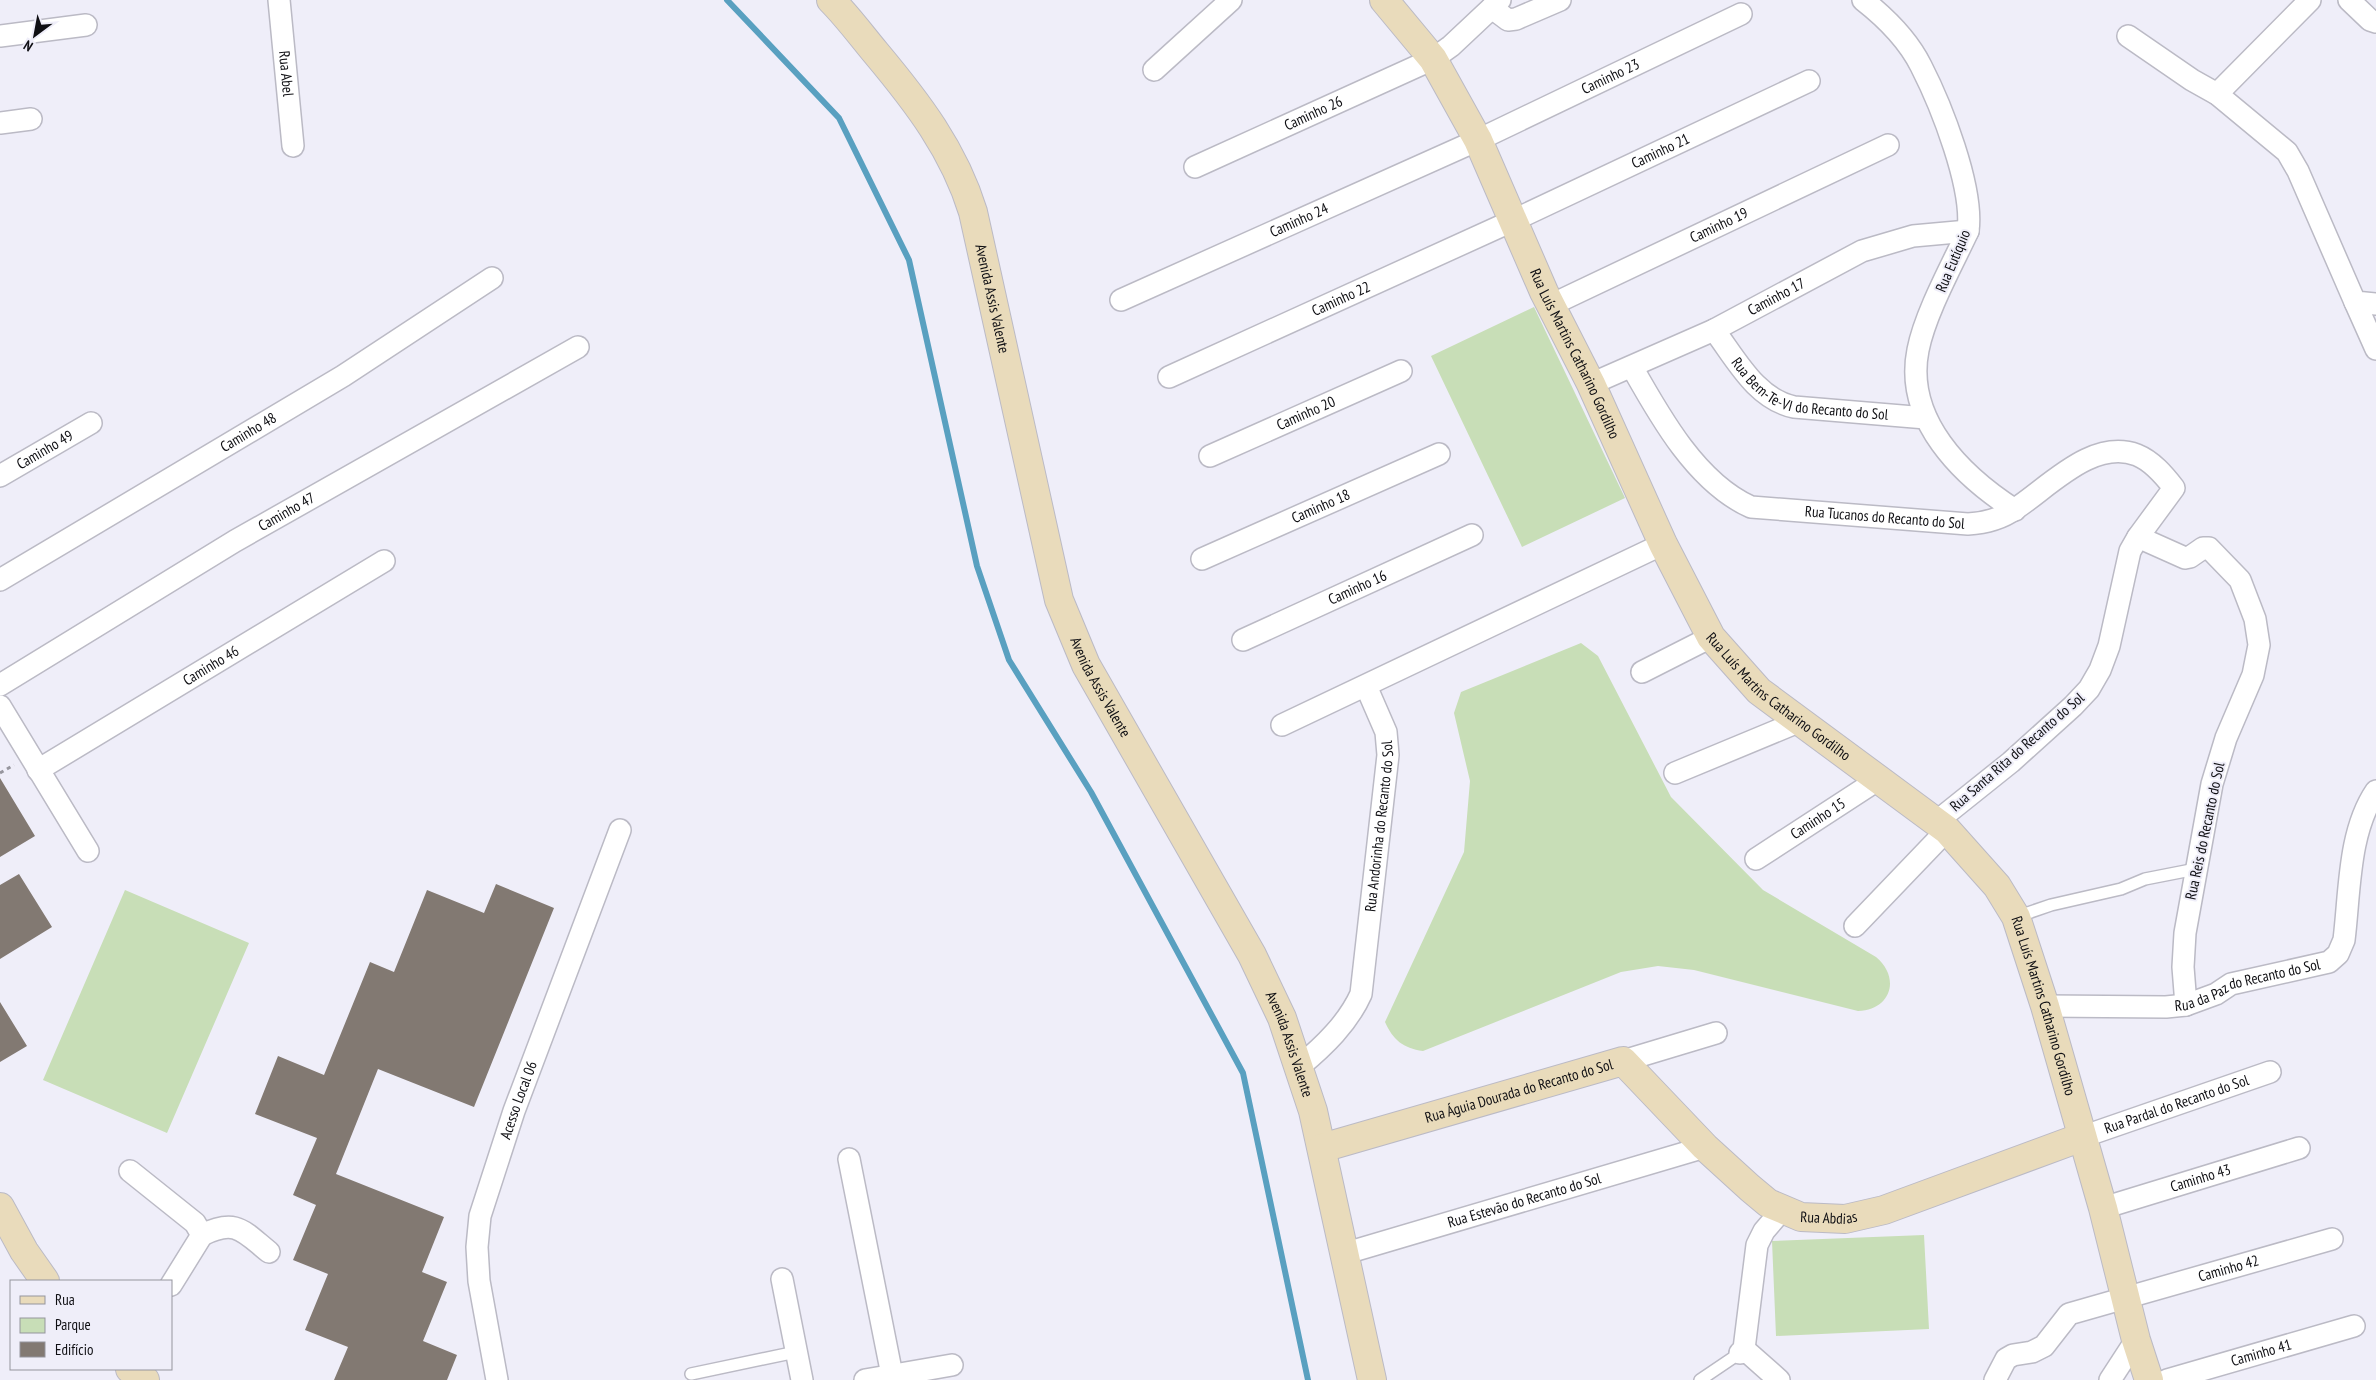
<svg xmlns="http://www.w3.org/2000/svg" width="2376" height="1380" font-family="'PT Sans Narrow',sans-serif">
	<style>
		.green { fill: #c8deb7 }
		.lines { fill: none; stroke-linecap: round; stroke-linejoin: round }
		.stream { stroke: #59a0c0; stroke-width: 6 }
		.building { fill: #827972 }
		.lane-casing { stroke: #bbbac5; stroke-width: 14 }
		.street-casing { stroke: #bbbac5; stroke-width: 24 }
		.secondary-casing { stroke: #bbbac5; stroke-width: 30 }
		.path { stroke: #97969e; stroke-width: 3; stroke-dasharray: 4 4; stroke-linecap: butt }
		.lane { stroke: #fff; stroke-width: 11 }
		.street { stroke: #fff; stroke-width: 21 }
		.secondary { stroke: #e9dbbb; stroke-width: 28 }
		.labels { text-anchor: middle; stroke-width: 4; stroke-linejoin: round; paint-order: stroke }
		.street-label { font-size: 15px; fill: #0f0f13; stroke: #efeef9 }
	</style>
	<rect width="100%" height="100%" fill="#efeef9"/>
	<path class="green" d="M1534 307 1625 498 1522 547 1431 356Z
		M1581 643 1598 656 1671 797 1763 890 1876 957C1901 978 1891 1010 1858 1011L1694 970 1658 966 1621 972 1423 1051C1403 1048 1393 1040 1385 1022L1464 852 1470 781 1454 713 1461 692Z
		M125 890 249 943 167 1133 43 1080Z
		M1924 1235 1929 1329 1776 1336 1772 1241Z"/>
	<g class="lines">
		<path class="stream" d="M727 0 839 118 909 260 977 566 1009 660 1091 792 1243 1073 1308 1380"/>
	</g>
	<path class="building" d="M0 778 35 836 0 857Z
		M19 874 52 927 0 959V885Z
		M496 884 554 908 474 1107 378 1069 336 1174 444 1217 422 1272 447 1282 423 1341 457 1355 447 1380H334L348 1347 305 1330 328 1274 293 1260 316 1205 293 1195 317 1138 255 1114 278 1056 324 1075 370 962 394 972 427 890 484 913Z
		M0 1002 27 1046 0 1062Z"/>
	<g class="lines">
		<defs>
			<path id="lane" d="M2016 917 2051 905 2121 889 2145 879 2196 869
				M691 1374 796 1352
				M1700 1380 1740 1353"/>
			<g id="street">
				<path id="s1" d="M279 0 293 146"/>
				<path d="M1863 0C1886 18 1908 40 1921 66 1941 105 1974 188 1968 231 1952 265 1925 314 1918 350 1904 420 1962 476 2015 510"/>
				<path d="M2349 0 2370 20 2376 22"/>
				<path d="M1492 8 1508 20 1516 19 1560 0"/>
				<path d="M0 36 86 25"/>
				<path d="M2128 36 2192 80 2217 94 2287 152 2298 171 2355 302 2376 304"/>
				<path d="M1154 70 1231 0"/>
				<path d="M2217 94 2310 0"/>
				<path d="M0 123 31 119"/>
				<path id="s2" d="M1195 167 1433 59 1451 46 1500 0"/>
				<path id="s3" d="M1121 300 1478 140 1741 14"/>
				<path d="M2355 302 2376 349"/>
				<path id="s4" d="M1551 305 1888 145"/>
				<path id="s5" d="M1714 330C1736 359 1756 399 1794 407L1926 418"/>
				<path id="s6" d="M1632 367C1660 417 1697 483 1751 507L1968 524C1985 523 2001 519 2015 509 2048 488 2092 438 2137 455 2152 461 2164 475 2174 488L2138 537 2130 551 2109 646 2100 670 2089 689 2073 706 2011 762 1936 822"/>
				<path id="s7" d="M1169 377 1512 221 1809 81"/>
				<path id="s8" d="M1591 384 1714 330 1862 251 1913 236 1968 231"/>
				<path id="s9" d="M1210 456 1401 371"/>
				<path id="s10" d="M0 476 91 423"/>
				<path d="M2138 537 2185 558 2190 557 2203 548H2209L2240 580 2255 619 2259 645 2253 675 2226 738 2212 784 2185 933 2183 967 2186 1005"/>
				<path id="s11" d="M1202 559 1439 454"/>
				<path id="s12" d="M0 580 343 376 492 278"/>
				<path id="s13" d="M1243 640 1472 535"/>
				<path d="M1642 672 1711 637"/>
				<path id="s14" d="M0 685 235 541 578 347"/>
				<path d="M0 706 88 851"/>
				<path d="M1282 725 1663 544"/>
				<path id="s15" d="M38 770 384 561"/>
				<path d="M1675 773 1798 722"/>
				<path id="s16" d="M1756 859 1879 779"/>
				<path d="M1855 926 1947 830"/>
				<path id="s17" d="M2045 1006 2166 1007 2186 1005 2216 994 2231 984 2329 962 2338 954 2344 940C2350 892 2348 832 2376 791"/>
				<path d="M1623 1061 1716 1033"/>
				<path id="s18" d="M1300 1066C1324 1046 1348 1023 1361 994L1388 755 1386 732 1366 686"/>
				<path id="s19" d="M2082 1137 2270 1072"/>
				<path d="M849 1159 892 1375"/>
				<path d="M130 1171 195 1223 202 1235 171 1285"/>
				<path id="s20" d="M2103 1208 2299 1148"/>
				<path d="M202 1235C236 1218 243 1231 269 1252"/>
				<path id="s21" d="M1343 1254 1705 1147"/>
				<path d="M782 1279 802 1380"/>
				<path d="M1744 1349 1779 1380"/>
				<path d="M1740 1353 1744 1349 1757 1245 1764 1231 1782 1210"/>
				<path id="s22" d="M497 1380 479 1281 477 1247 480 1216 514 1111 620 830"/>
				<path d="M865 1380 952 1365"/>
				<path id="s23" d="M1995 1380 2006 1359 2013 1355 2032 1352 2044 1346 2069 1314 2332 1239"/>
				<path d="M2110 1380 2136 1340"/>
				<path id="s24" d="M2167 1380 2354 1326"/>
			</g>
			<g id="secondary">
				<path id="s25" d="M831 0C847 16 861 35 876 53 917 102 954 150 973 212L1059 600 1086 665 1252 955 1282 1018 1313 1111 1372 1380"/>
				<path id="s26" d="M1384 0 1433 59 1478 140 1544 292 1591 384 1663 544 1711 637 1759 691 1947 830 1997 886 2016 917 2045 1006 2103 1208 2136 1340 2149 1380"/>
				<path id="s27" d="M1322 1148 1623 1061 1705 1147 1750 1188 1768 1203 1801 1217 1845 1219 1884 1210 2082 1137"/>
				<path d="M0 1207 24 1251 45 1281"/>
				<path d="M130 1369 145 1380"/>
			</g>
		</defs>
		<use href="#lane" class="lane-casing"/>
		<use href="#street" class="street-casing"/>
		<use href="#secondary" class="secondary-casing"/>
		<path class="path" d="M0 773 14 765"/>
		<use href="#lane" class="lane"/>
		<use href="#street" class="street"/>
		<use href="#secondary" class="secondary"/>
	</g>
	<g class="labels">
		<g class="street-label">
			<text dy="5" stroke="none"><textPath href="#s1" startOffset="74">Rua Abel</textPath></text>
			<text dy="5" stroke="none"><textPath href="#s3" startOffset="538">Caminho 23</textPath></text>
			<text dy="5" stroke="none"><textPath href="#s2" startOffset="130">Caminho 26</textPath></text>
			<text dy="5" stroke="none"><textPath href="#s7" startOffset="541">Caminho 21</textPath></text>
			<text dy="5" stroke="none"><textPath href="#s3" startOffset="195">Caminho 24</textPath></text>
			<text dy="5" stroke="none"><textPath href="#s4" startOffset="186">Caminho 19</textPath></text>
			<text transform="translate(1953 261) rotate(-67)" y="5">Rua Eutíquio</text>
			<text dy="5" stroke="none"><textPath href="#s8" startOffset="205">Caminho 17</textPath></text>
			<text dy="5" stroke="none"><textPath href="#s25" startOffset="346">Avenida Assis Valente</textPath></text>
			<text dy="5" stroke="none"><textPath href="#s7" startOffset="189">Caminho 22</textPath></text>
			<text dy="5" stroke="none"><textPath href="#s26" startOffset="404">Rua Luís Martins Catharino Gordilho</textPath></text>
			<text dy="5" stroke="none"><textPath href="#s5" startOffset="122">Rua Bem-Te-VI do Recanto do Sol</textPath></text>
			<text dy="5" stroke="none"><textPath href="#s9" startOffset="105">Caminho 20</textPath></text>
			<text dy="5" stroke="none"><textPath href="#s12" startOffset="289">Caminho 48</textPath></text>
			<text dy="5" stroke="none"><textPath href="#s10" startOffset="52">Caminho 49</textPath></text>
			<text dy="5" stroke="none"><textPath href="#s11" startOffset="130">Caminho 18</textPath></text>
			<text dy="5" stroke="none"><textPath href="#s14" startOffset="335">Caminho 47</textPath></text>
			<text dy="5" stroke="none"><textPath href="#s6" startOffset="321">Rua Tucanos do Recanto do Sol</textPath></text>
			<text dy="5" stroke="none"><textPath href="#s13" startOffset="126">Caminho 16</textPath></text>
			<text dy="5" stroke="none"><textPath href="#s15" startOffset="202">Caminho 46</textPath></text>
			<text dy="5" stroke="none"><textPath href="#s25" startOffset="751">Avenida Assis Valente</textPath></text>
			<text dy="5" stroke="none"><textPath href="#s26" startOffset="809">Rua Luís Martins Catharino Gordilho</textPath></text>
			<text transform="translate(2017 752) rotate(-41)" y="5">Rua Santa Rita do Recanto do Sol</text>
			<text dy="5" stroke="none"><textPath href="#s16" startOffset="74">Caminho 15</textPath></text>
			<text dy="5" stroke="none"><textPath href="#s18" startOffset="264">Rua Andorinha do Recanto do Sol</textPath></text>
			<text transform="translate(2205 831) rotate(-78)" y="5">Rua Reis do Recanto do Sol</text>
			<text dy="5" stroke="none"><textPath href="#s17" startOffset="206">Rua da Paz do Recanto do Sol</textPath></text>
			<text dy="5" stroke="none"><textPath href="#s26" startOffset="1229">Rua Luís Martins Catharino Gordilho</textPath></text>
			<text dy="5" stroke="none"><textPath href="#s25" startOffset="1156">Avenida Assis Valente</textPath></text>
			<text dy="5" stroke="none"><textPath href="#s27" startOffset="205">Rua Águia Dourada do Recanto do Sol</textPath></text>
			<text dy="5" stroke="none"><textPath href="#s22" startOffset="288">Acesso Local 06</textPath></text>
			<text dy="5" stroke="none"><textPath href="#s19" startOffset="100">Rua Pardal do Recanto do Sol</textPath></text>
			<text dy="5" stroke="none"><textPath href="#s20" startOffset="102">Caminho 43</textPath></text>
			<text dy="5" stroke="none"><textPath href="#s21" startOffset="189">Rua Estevão do Recanto do Sol</textPath></text>
			<text dy="5" stroke="none"><textPath href="#s27" startOffset="580">Rua Abdias</textPath></text>
			<text dy="5" stroke="none"><textPath href="#s23" startOffset="271">Caminho 42</textPath></text>
			<text dy="5" stroke="none"><textPath href="#s24" startOffset="98">Caminho 41</textPath></text>
		</g>
	</g>
	<rect x="10" y="1280" width="162" height="90" fill="#efeef9" stroke="#95959d"/>
	<rect x="20" y="1296" width="25" height="8" fill="#e9dbbb" stroke="#95959d"/>
	<text x="55" y="1305" font-size="15" fill="#0f0f13">Rua</text>
	<rect x="20" y="1318" width="25" height="15" fill="#c8deb7" stroke="#95959d"/>
	<text x="55" y="1330" font-size="15" fill="#0f0f13">Parque</text>
	<rect x="20" y="1342" width="25" height="15" fill="#827972" stroke="#95959d"/>
	<text x="55" y="1355" font-size="15" fill="#0f0f13">Edifício</text>
	<g transform="translate(35 35) rotate(212)" stroke="#efeef9" stroke-width="4" paint-order="stroke">
	<path d="M0-4L9 19L0 12L-9 19Z" fill="#0f0f13"/>
	<text y="-8" font-size="14" font-weight="bold" text-anchor="middle" fill="#0f0f13">N</text>
	</g>
</svg>
